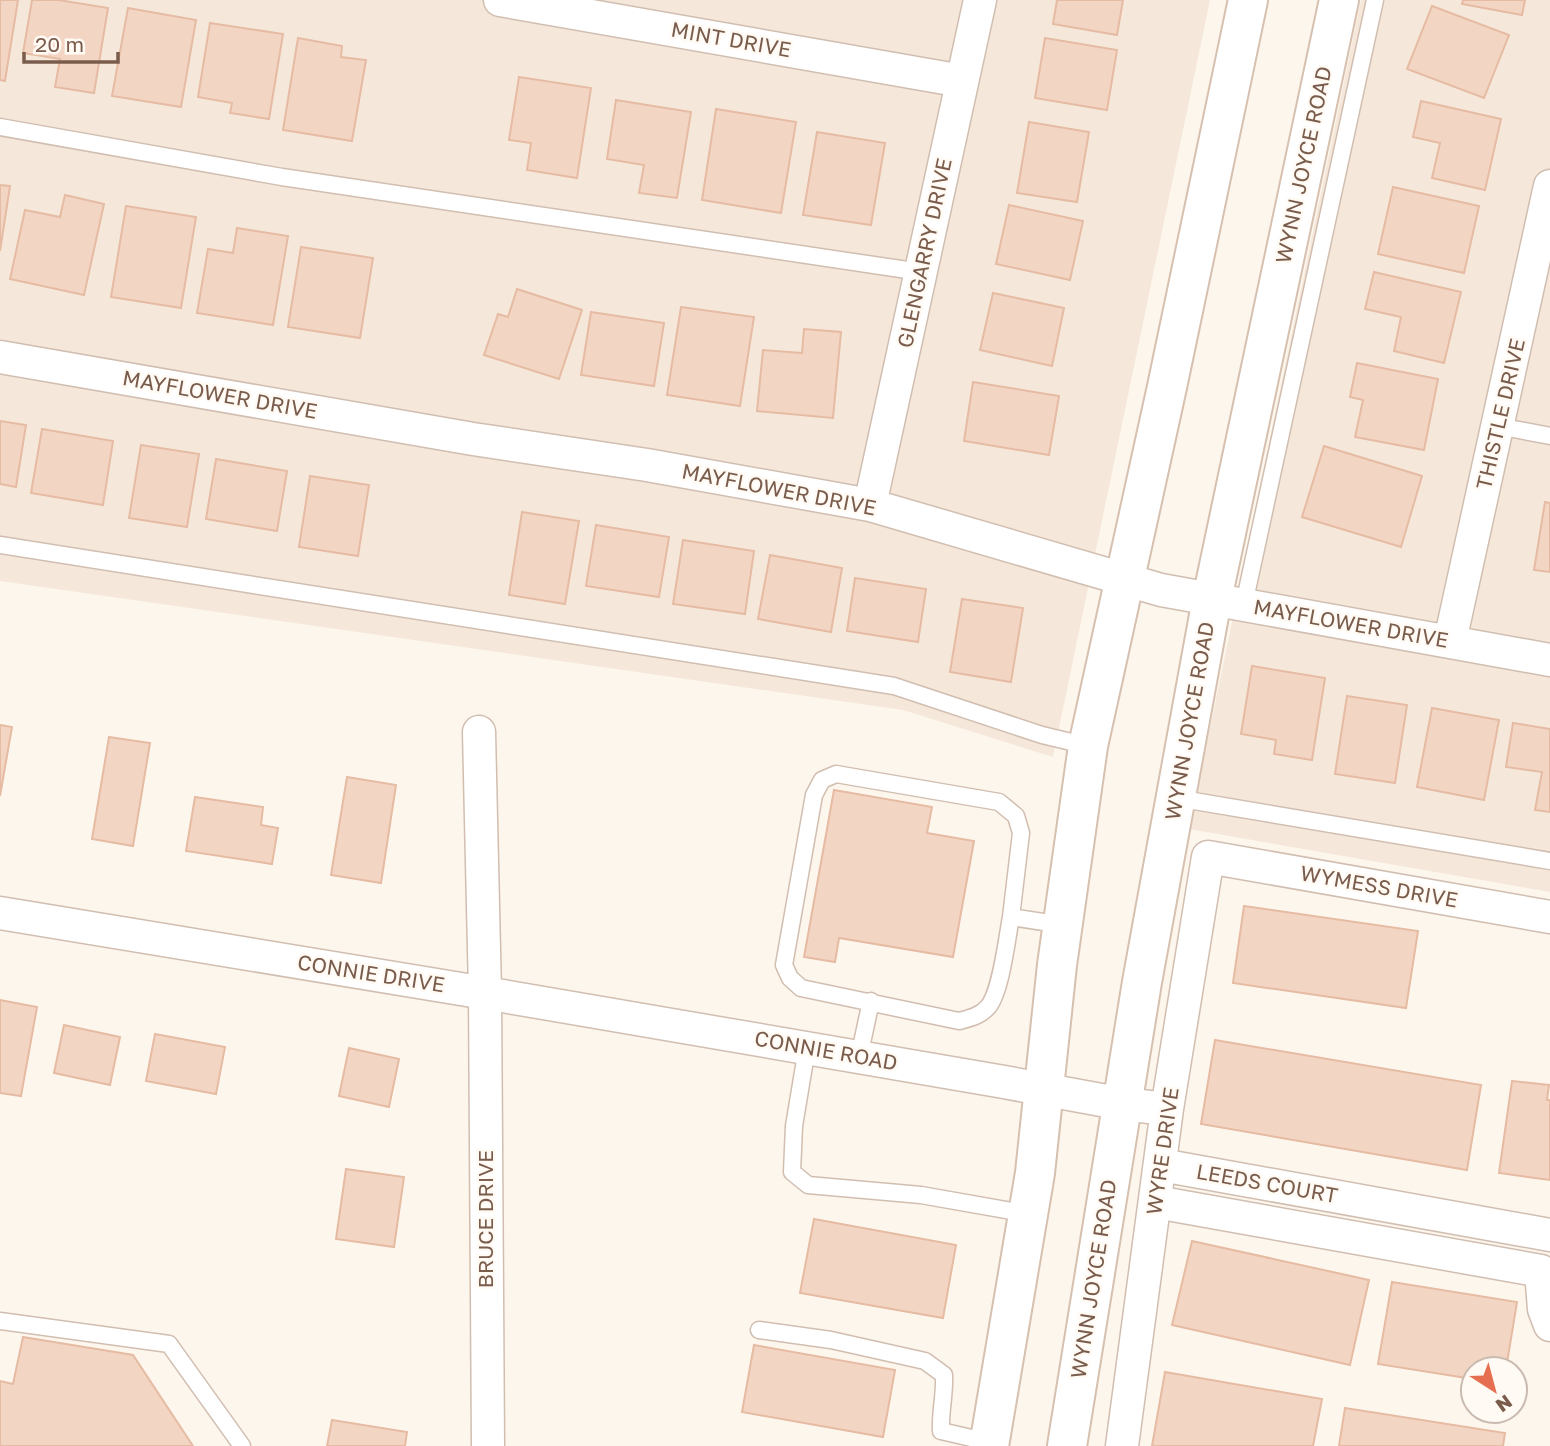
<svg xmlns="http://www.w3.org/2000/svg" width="1550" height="1446" font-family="'Golos Text',sans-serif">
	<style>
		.residential { fill: #f5e8da }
		.building { fill: #f3d5c3; stroke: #e6bba3; stroke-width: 2 }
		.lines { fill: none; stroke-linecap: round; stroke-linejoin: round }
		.service-casing { stroke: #d1beb0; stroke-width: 19 }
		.minor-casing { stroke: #d1beb0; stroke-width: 35 }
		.secondary-casing { stroke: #d6c0b0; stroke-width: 42 }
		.service { stroke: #fff; stroke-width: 16 }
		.minor { stroke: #fff; stroke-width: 32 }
		.secondary { stroke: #fff; stroke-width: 38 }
		.labels { text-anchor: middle; stroke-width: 5; stroke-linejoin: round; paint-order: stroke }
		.street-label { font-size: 21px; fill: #7a5c4d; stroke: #fffaf3 }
	</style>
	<rect width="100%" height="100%" fill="#fdf6ec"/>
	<path class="residential" d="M0 0H1210L1053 757 903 710 0 581Z
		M1361 0H1550V892L1189 829Z"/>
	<path class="building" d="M0 0H18L5 81 0 80Z
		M32 0H59L108 8 94 93 55 87 60 59 23 53Z
		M1057 0H1123L1117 35 1053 24Z
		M1463 0H1525L1522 15 1462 4Z
		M1432 6 1509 35 1484 98 1407 69Z
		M128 8 196 20 181 107 112 96Z
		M210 23 283 34 269 119 230 113 232 103 198 97Z
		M298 38 342 46 341 57 366 60 352 141 283 130Z
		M1045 38 1117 50 1107 110 1035 98Z
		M519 77 591 88 577 178 527 170 531 143 509 140Z
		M616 100 691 112 677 198 639 193 644 165 607 159Z
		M1421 101 1501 119 1485 190 1432 178 1440 143 1413 137Z
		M716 109 796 122 781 213 702 200Z
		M1029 122 1089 132 1077 202 1017 193Z
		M817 132 885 143 871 225 803 215Z
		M0 185 10 186 0 251Z
		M1393 187 1479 206 1464 273 1378 254Z
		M65 195 104 204 84 295 10 279 25 210 60 217Z
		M1009 205 1083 221 1070 280 996 264Z
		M126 206 196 217 181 308 111 297Z
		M237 228 288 236 273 325 197 313 208 249 233 253Z
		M301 247 373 258 360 338 288 327Z
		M1374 272 1461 292 1444 363 1394 351 1401 317 1365 309Z
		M517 289 582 310 559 379 484 355 498 314 508 317Z
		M993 293 1064 308 1052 366 980 350Z
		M681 307 754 317 740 406 667 395Z
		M591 312 664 323 654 386 581 375Z
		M804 329 841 332 833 418 757 411 763 350 802 353Z
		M1357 363 1438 379 1424 450 1355 437 1363 400 1350 397Z
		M973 382 1059 396 1049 455 964 441Z
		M0 421 26 425 16 487 0 484Z
		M42 429 113 441 103 505 31 493Z
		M141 445 199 454 187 527 129 518Z
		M1324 446 1422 476 1401 547 1302 517Z
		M216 459 287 471 277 531 206 519Z
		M310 476 369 485 358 556 299 547Z
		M1545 502 1550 503V572L1534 570Z
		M522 512 579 521 565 604 509 595Z
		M596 525 669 537 659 597 586 586Z
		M683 540 754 551 745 614 673 604Z
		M770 555 842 568 831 632 758 619Z
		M855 578 926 589 918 642 847 631Z
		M962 599 1023 608 1011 682 950 672Z
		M1252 666 1325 678 1312 760 1274 754 1276 740 1241 734Z
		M1347 696 1407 705 1395 783 1335 774Z
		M1432 708 1499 720 1484 800 1417 787Z
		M1513 723 1550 729V812L1535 810 1542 772 1506 767Z
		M0 725 12 727 0 796Z
		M109 737 150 743 133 846 92 839Z
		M347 777 396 785 381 883 331 875Z
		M834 790 932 807 927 833 974 841 953 957 839 938 835 962 804 957Z
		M195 797 263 807 261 825 278 828 272 864 186 851Z
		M1244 906 1418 931 1406 1008 1233 983Z
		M0 1000 37 1007 21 1096 0 1093Z
		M64 1025 120 1037 110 1085 54 1073Z
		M155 1034 225 1047 216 1094 146 1081Z
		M1215 1040 1481 1085 1467 1170 1201 1124Z
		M349 1048 399 1059 389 1107 339 1096Z
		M1512 1081 1549 1085 1547 1100H1550V1180L1499 1173Z
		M346 1169 404 1177 394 1247 336 1239Z
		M814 1219 956 1245 943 1318 800 1293Z
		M1192 1241 1369 1280 1350 1365 1172 1325Z
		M1392 1282 1517 1302 1506 1369H1473V1379L1378 1364Z
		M23 1337 133 1355 193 1446H0V1381L13 1384Z
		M754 1345 895 1370 883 1437 742 1412Z
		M1165 1372 1322 1399 1313 1446H1152Z
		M1345 1408 1505 1433 1503 1446H1339Z
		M332 1420 407 1432 405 1446H327Z"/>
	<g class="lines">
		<defs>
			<path id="service" d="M0 127 282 177 921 272
				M1498 426 1550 436
				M0 545 894 686 1042 735 1088 746
				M1244 604 1375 0
				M1176 798 1550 861
				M1011 917 1021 833 1016 816 999 802 836 774 822 780 814 795 784 965 790 978 801 988 959 1021C970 1018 980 1016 988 1007 1001 992 1007 938 1011 917L1063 925
				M807 1048 794 1126 792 1172 808 1185 921 1195 1028 1214
				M859 1057 871 1001
				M0 1321 169 1344 242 1446
				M759 1330 831 1340 925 1361 944 1375C945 1394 940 1412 941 1431L989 1442"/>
			<path id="minor" d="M500 0 962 81
				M0 357 473 439 647 465 870 505 1161 590 1550 660
				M870 505 980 0
				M1450 641 1550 186
				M479 732 485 993 488 1446
				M0 913 485 993 1004 1082 1123 1104 1167 1109
				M1161 1165 1550 1235
				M1156 1202 1541 1271 1544 1309 1550 1325
				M1122 1446 1167 1109 1208 857 1550 917"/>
			<path id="secondary" d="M989 1446 1035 1173 1057 965 1088 746 1167 387 1248 0
				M1067 1446 1142 982 1212 599 1339 0"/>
		</defs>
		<use href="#service" class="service-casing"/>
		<use href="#minor" class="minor-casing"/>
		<use href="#secondary" class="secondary-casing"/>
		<use href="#service" class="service"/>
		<use href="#minor" class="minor"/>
		<use href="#secondary" class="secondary"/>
	</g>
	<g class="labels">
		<g class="street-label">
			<text transform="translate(731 40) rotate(10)" y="7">MINT DRIVE</text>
			<text transform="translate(1304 165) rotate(-78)" y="7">WYNN JOYCE ROAD</text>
			<text transform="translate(925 253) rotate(-78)" y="7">GLENGARRY DRIVE</text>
			<text transform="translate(220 395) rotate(10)" y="7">MAYFLOWER DRIVE</text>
			<text transform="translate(1501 414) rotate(-77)" y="7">THISTLE DRIVE</text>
			<text transform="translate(779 490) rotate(11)" y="7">MAYFLOWER DRIVE</text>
			<text transform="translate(1351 624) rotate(10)" y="7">MAYFLOWER DRIVE</text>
			<text transform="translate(1190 721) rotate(-80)" y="7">WYNN JOYCE ROAD</text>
			<text transform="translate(1379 887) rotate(10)" y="7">WYMESS DRIVE</text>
			<text transform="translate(371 974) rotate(9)" y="7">CONNIE DRIVE</text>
			<text transform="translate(826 1051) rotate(10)" y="7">CONNIE ROAD</text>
			<text transform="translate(1163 1151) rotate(-82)" y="7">WYRE DRIVE</text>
			<text transform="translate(1267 1184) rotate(10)" y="7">LEEDS COURT</text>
			<text transform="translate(486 1219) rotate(-90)" y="7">BRUCE DRIVE</text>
			<text transform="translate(1094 1279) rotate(-81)" y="7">WYNN JOYCE ROAD</text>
		</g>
	</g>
	<g transform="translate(1494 1390) rotate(144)"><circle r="33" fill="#fffaf3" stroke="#cabbb1" stroke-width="2"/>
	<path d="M0-5L12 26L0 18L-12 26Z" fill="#e76f51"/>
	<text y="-10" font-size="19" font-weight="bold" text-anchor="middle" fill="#7a5c4d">N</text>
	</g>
	<path d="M24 52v10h94v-10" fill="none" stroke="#7a5c4d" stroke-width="3.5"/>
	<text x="35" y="52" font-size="21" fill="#7a5c4d" stroke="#fffaf3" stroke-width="5" paint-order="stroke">20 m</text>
</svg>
